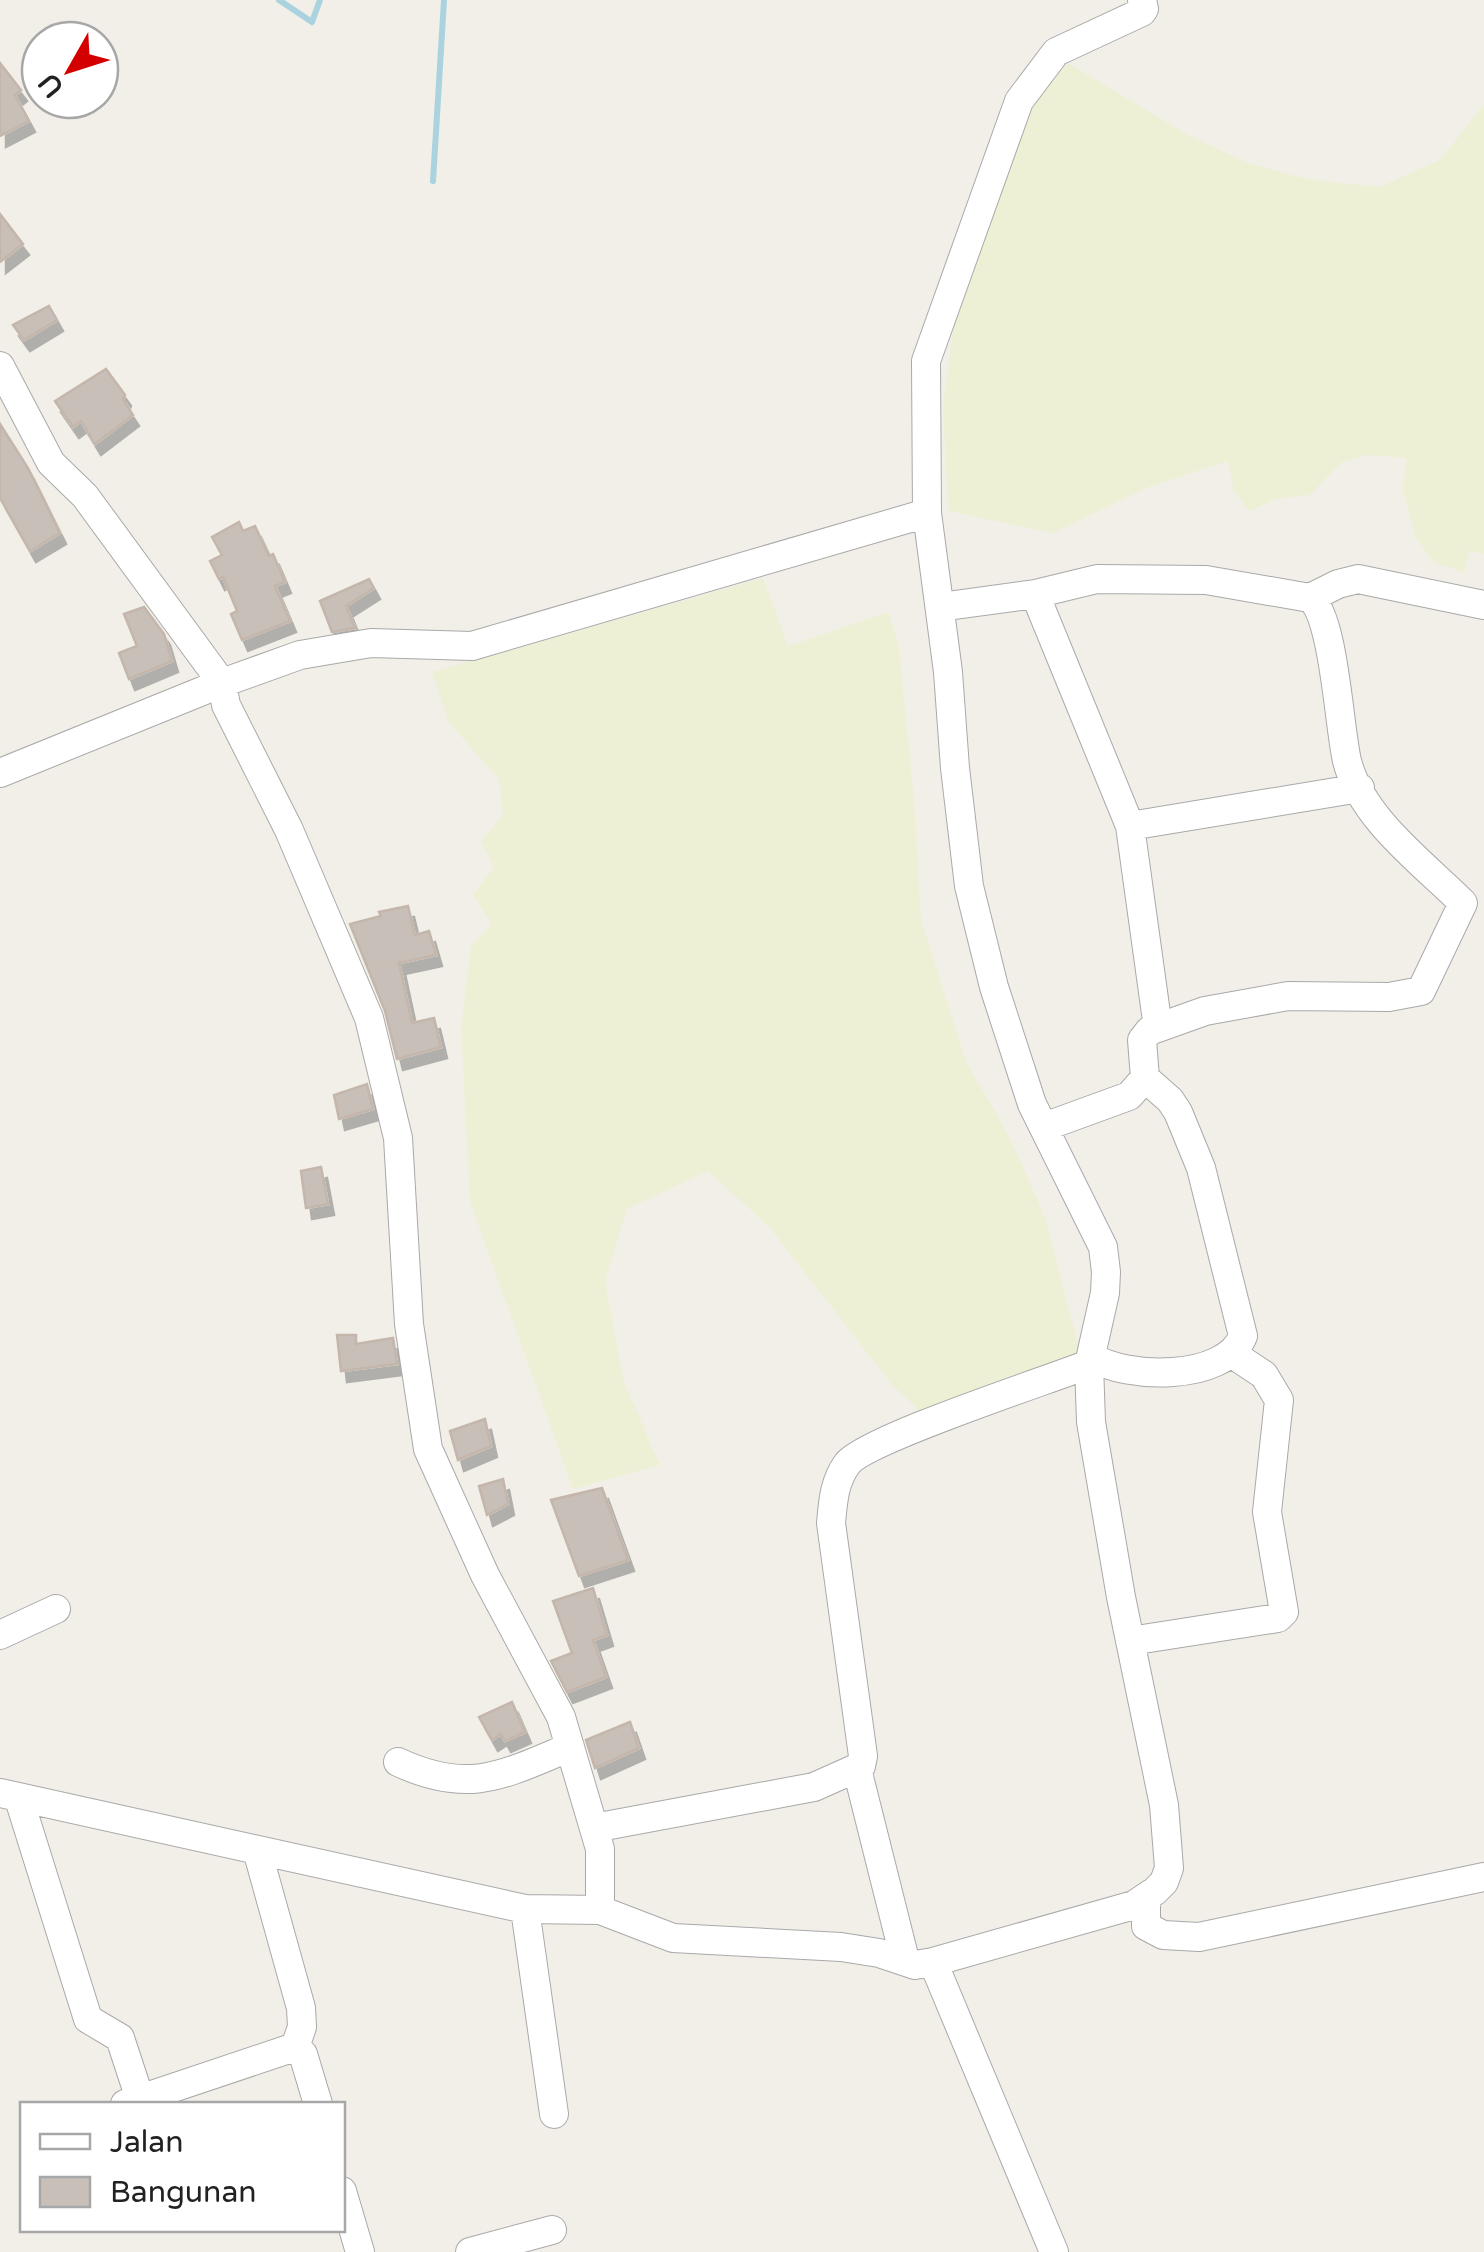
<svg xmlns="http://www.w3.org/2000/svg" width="1484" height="2252" font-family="'Varela Round',sans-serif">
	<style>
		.farmland { fill: #eef0d5 }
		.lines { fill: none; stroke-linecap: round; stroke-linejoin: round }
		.stream { stroke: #aad3df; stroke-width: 6 }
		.building { fill: #c7bfb8; stroke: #c4b6ab; stroke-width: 2.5; filter: url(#shadow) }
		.minor-casing { stroke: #a9a9a9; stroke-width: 30 }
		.minor { stroke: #fff; stroke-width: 28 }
	</style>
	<defs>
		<filter id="shadow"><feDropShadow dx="6" dy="11" stdDeviation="0" flood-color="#0004"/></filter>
	</defs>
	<rect width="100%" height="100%" fill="#f2efe9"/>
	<path class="farmland" d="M1068 63 1188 135 1248 163 1307 179 1379 187 1440 160 1484 104V554L1470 551 1464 573 1434 562 1415 537 1403 490 1406 458 1366 455 1342 462 1310 495 1276 499 1249 511 1234 491 1228 461 1151 486 1053 533 948 511 943 406 953 329 1014 155 1023 114Z
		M763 578 788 646 889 612 899 648 914 798 921 920 966 1061 1010 1138 1045 1217 1082 1359 925 1416 892 1385 770 1228 708 1171 627 1209 605 1281 623 1379 660 1465 573 1489 470 1202 461 1028 471 946 492 924 473 895 494 867 481 841 503 815 499 779 449 723 432 672Z"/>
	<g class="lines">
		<path class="stream" d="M279 0 312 22 320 0
			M433 181 444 0"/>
	</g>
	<path class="building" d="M0 63 21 90 15 95 29 121 0 136Z
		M0 214 23 244 0 262Z
		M49 306 57 320 24 340 13 325Z
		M106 369 125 395 123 400 133 415 95 444 81 421 73 427 55 401Z
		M0 424 28 468 60 533 30 551 0 498Z
		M239 522 243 531 255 526 269 556 273 554 285 582 275 586 290 621 242 640 231 614 237 611 223 577 219 579 210 561 222 555 212 537Z
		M369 579 374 588 346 606 355 628 332 632 320 601Z
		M144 607 164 634 172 661 129 679 119 653 137 646 124 614Z
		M408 906 415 935 429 931 436 955 399 963 412 1023 434 1018 441 1047 397 1059 385 1011 350 924 381 916 379 912Z
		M367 1084 373 1109 339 1119 334 1095Z
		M321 1167 328 1204 306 1208 301 1171Z
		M337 1335H356V1344L393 1338 397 1364 341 1371Z
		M485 1419 491 1446 458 1460 450 1431Z
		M503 1479 508 1504 487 1515 479 1486Z
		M602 1488 628 1560 579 1576 551 1500Z
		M593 1588 607 1635 593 1640 606 1677 567 1692 551 1661 572 1653 553 1601Z
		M512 1702 525 1732 505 1741 501 1734 492 1740 479 1717Z
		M630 1722 639 1748 595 1768 586 1740Z"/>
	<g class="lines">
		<defs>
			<path id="minor" d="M0 366 51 463 85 496 222 683 0 773
				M927 513 926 361 1019 101 1056 52 1142 12 1144 9 1142 0
				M1035 594 1130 826 1158 1028
				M1310 598 1338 584 1358 579 1484 605
				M940 607 1035 594 1097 579 1206 580 1310 598C1334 616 1339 727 1347 761 1362 819 1423 863 1463 903L1421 991 1389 997 1288 996 1205 1011 1149 1031 1142 1040 1145 1078 1129 1096 1044 1127
				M1130 826 1360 788
				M1092 1357C1125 1379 1225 1382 1243 1336L1201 1168 1178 1112 1170 1100 1145 1078
				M0 1635 56 1609
				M1130 1641 1278 1618 1284 1612 1267 1512 1279 1400 1264 1375 1231 1353
				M398 1762C469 1795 503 1775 570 1747
				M857 1769 905 1960
				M0 1793 525 1909 600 1910 673 1938 841 1947 879 1953 915 1965 933 1962 1054 2252
				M19 1799 88 2019 120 2038 140 2099
				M594 1828 814 1787 861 1766 863 1756 831 1523C833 1502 834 1482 847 1464 866 1439 1049 1380 1089 1364
				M257 1850 301 2008 302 2027 295 2047
				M1146 1899V1926L1163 1935 1199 1937 1484 1877
				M525 1909 554 2114
				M600 1910V1849L561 1717 485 1575 428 1449 409 1324 398 1138 369 1018 289 830 226 705 222 683 300 655 371 643 472 646 927 513 948 672 955 768 969 886 994 987 1032 1104 1103 1247 1106 1272 1105 1293 1089 1364 1091 1422 1121 1597 1164 1805 1169 1868 1164 1882 1155 1891 1134 1905 933 1962
				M125 2104 295 2047 303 2054 318 2104
				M342 2191 360 2252
				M470 2252 552 2230"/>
		</defs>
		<use href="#minor" class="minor-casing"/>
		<use href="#minor" class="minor"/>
	</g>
	<rect x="20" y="2102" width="325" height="130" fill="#ffffff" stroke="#a7a7a7" stroke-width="2.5"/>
	<rect x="40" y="2134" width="50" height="15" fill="#ffffff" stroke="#a7a7a7" stroke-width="2.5"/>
	<text x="110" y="2152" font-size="30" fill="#222222">Jalan</text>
	<rect x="40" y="2177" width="50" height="30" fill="#c7bfb8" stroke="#a7a7a7" stroke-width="2.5"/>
	<text x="110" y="2202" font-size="30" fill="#222222">Bangunan</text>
	<g transform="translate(70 70) rotate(231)"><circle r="48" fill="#ffffff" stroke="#a7a7a7" stroke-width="2.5"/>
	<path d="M0-8L18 38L0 25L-18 38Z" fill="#d40000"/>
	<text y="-15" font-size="28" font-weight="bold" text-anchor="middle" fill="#222222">U</text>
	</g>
</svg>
